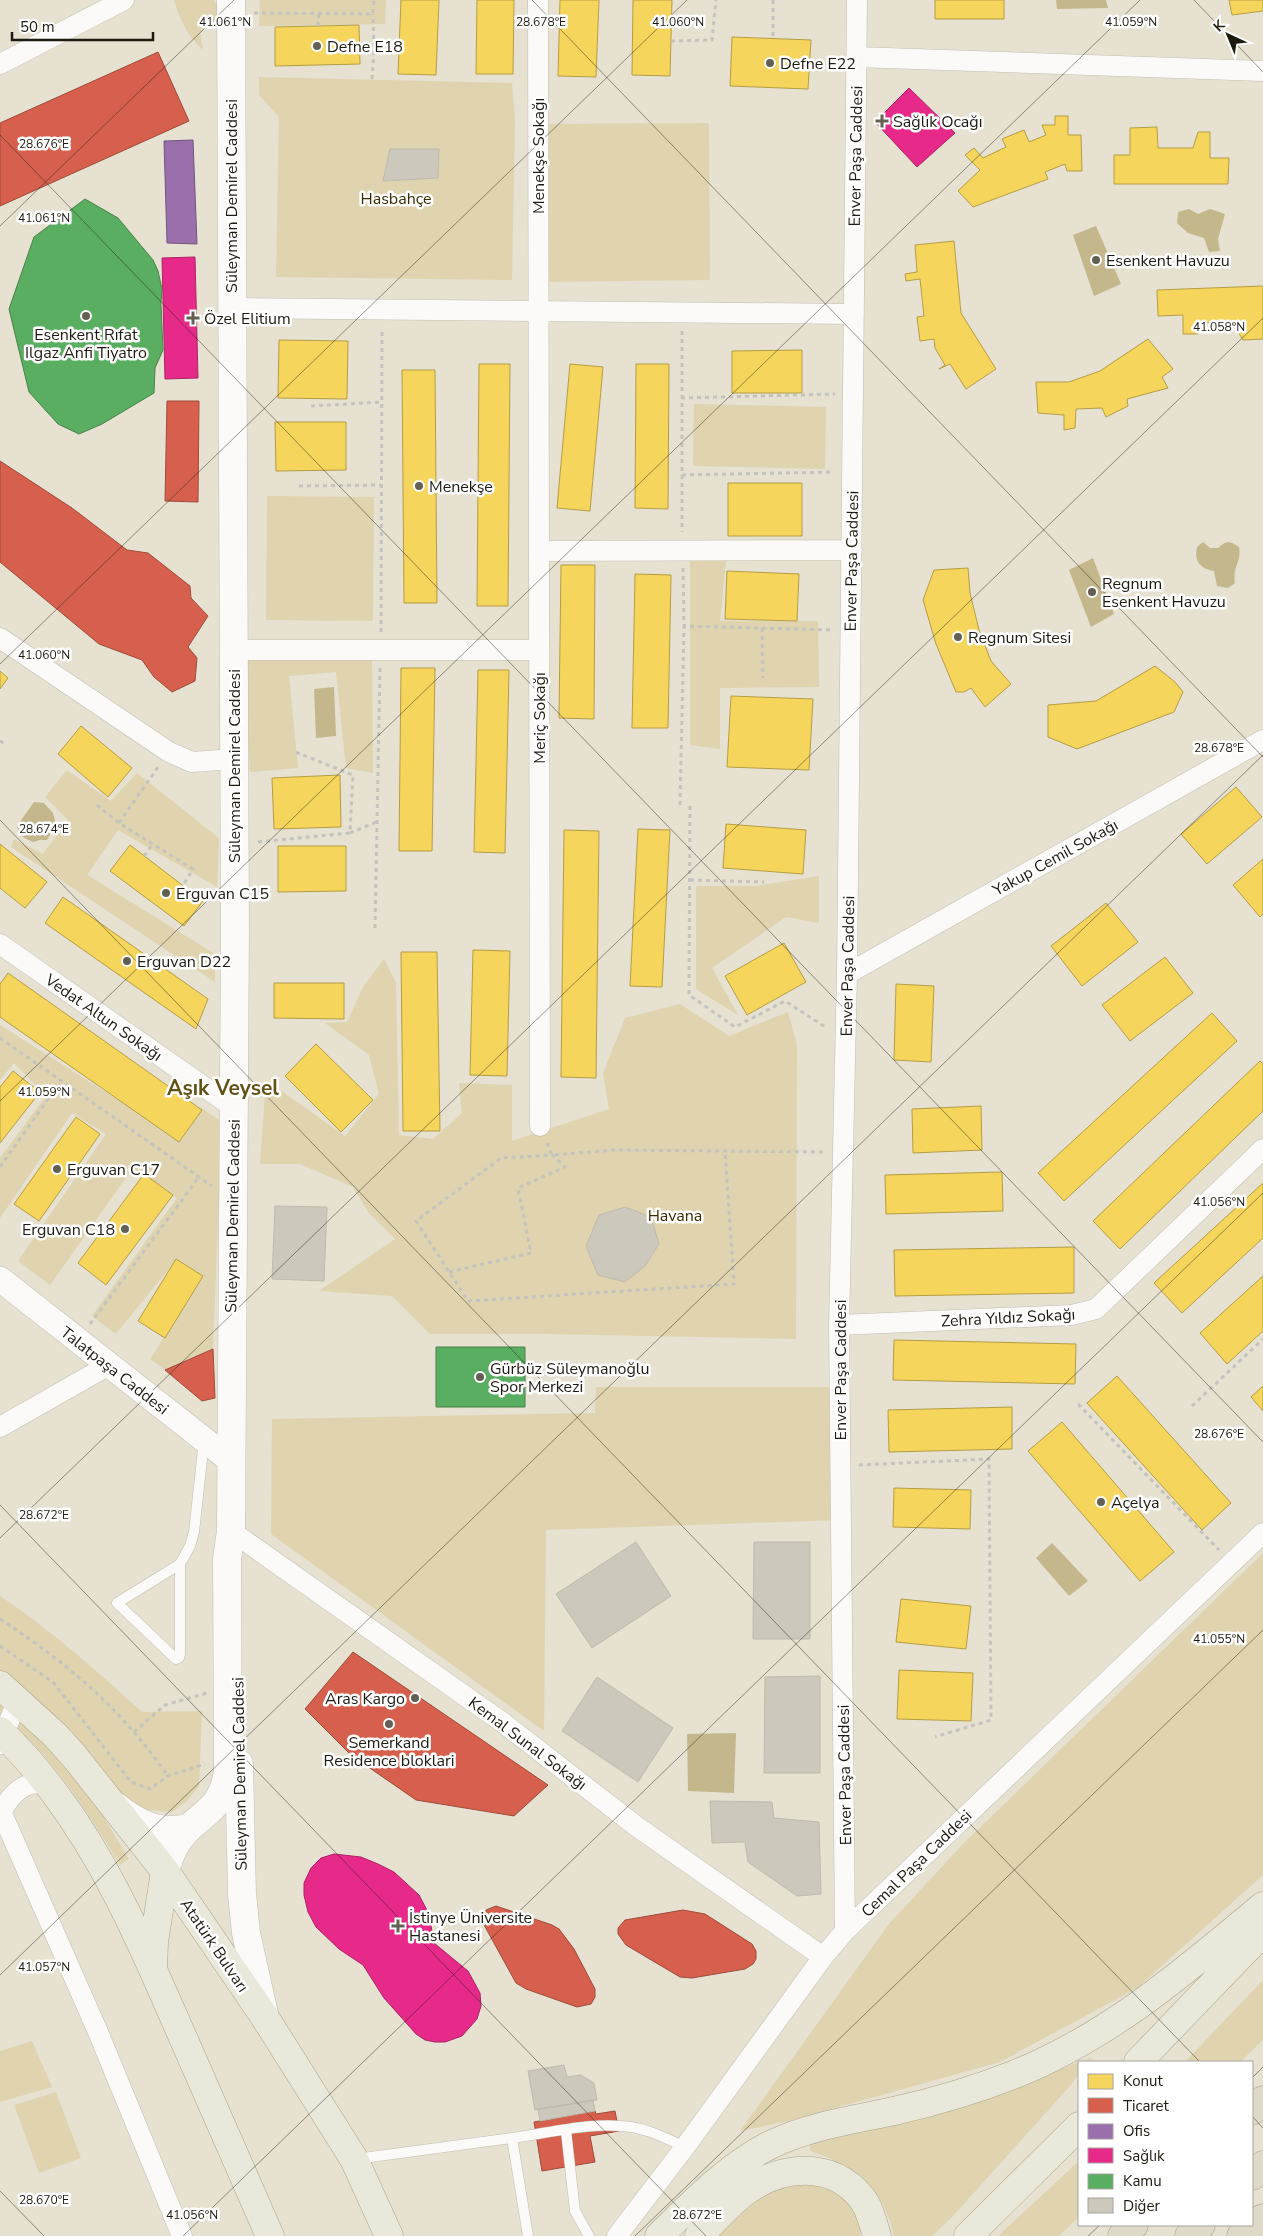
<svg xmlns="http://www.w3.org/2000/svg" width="1263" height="2236" font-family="'Nunito Sans',sans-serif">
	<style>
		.green { fill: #dfd4af }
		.water { fill: #c4b78c }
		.homes { fill: #f6d55c; stroke: #b59d45 }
		.shops { fill: #d6604d; stroke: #9e4b3a }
		.offices { fill: #9970ab; stroke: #74567c }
		.health { fill: #e7298a; stroke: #aa2465 }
		.public { fill: #5aae61; stroke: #488248 }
		.building { fill: #ccc8bb; stroke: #bebaad }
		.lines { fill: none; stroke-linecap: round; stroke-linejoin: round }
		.service-casing { stroke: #c1bdb0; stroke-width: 11 }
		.minor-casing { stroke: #c1bdb0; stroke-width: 21 }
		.tertiary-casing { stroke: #c1bdb0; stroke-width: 26 }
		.secondary-casing { stroke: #c1bdb0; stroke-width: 29 }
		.primary-casing { stroke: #aaa38a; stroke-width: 29 }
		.motorway-casing { stroke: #aaa38a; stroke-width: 29 }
		.path { stroke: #c4c3be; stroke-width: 3; stroke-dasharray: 4 4; stroke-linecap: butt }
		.service { stroke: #fbfaf8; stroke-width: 10 }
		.minor { stroke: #fbfaf8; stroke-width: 20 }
		.tertiary { stroke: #fbfaf8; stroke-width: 25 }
		.secondary { stroke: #fbfaf8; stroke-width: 28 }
		.primary { stroke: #eae7db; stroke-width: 28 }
		.motorway { stroke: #dfdac7; stroke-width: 28 }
		.ticks { fill: none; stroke: #1d1a0f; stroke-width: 1; stroke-opacity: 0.45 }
		.poi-dot { fill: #636053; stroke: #fff; stroke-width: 2 }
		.labels { text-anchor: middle; stroke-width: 5; stroke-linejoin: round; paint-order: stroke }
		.poi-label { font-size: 16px; fill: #1d1a0f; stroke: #fff; text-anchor: start }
		.street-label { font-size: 16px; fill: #1d1a0f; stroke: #fff }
		.park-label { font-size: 16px; fill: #372b00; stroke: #fff }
		.district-label { font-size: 21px; font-weight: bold; fill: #615114; stroke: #fff }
		.ticks-label { font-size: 12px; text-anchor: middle; fill: #1d1a0f; stroke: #fff; stroke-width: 5; stroke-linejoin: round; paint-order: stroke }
	</style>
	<rect width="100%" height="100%" fill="#e6e1d1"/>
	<path class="green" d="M174 0H214L218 8 219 26 209 25 200 32 203 50C187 35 180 21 174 0Z
		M260 0H386L385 24 259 26Z
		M259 77 512 83 515 120 512 280 276 277 279 117 259 95Z
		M709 123 710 280 543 282 542 124Z
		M694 404 826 407 825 469 693 466Z
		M267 496 374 497 373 621 266 620Z
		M690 561H726L720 621H818L819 687 720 688V749L690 745Z
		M244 656H372L373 773 346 768 336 672 289 676 298 768 250 772Z
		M67 770 111 801 137 773 219 838 217 887 118 830 87 875 215 954V982L11 847 14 839 43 854 68 820 45 797Z
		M819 876V923L786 917 712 968 738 1015 696 989V886H756Z
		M384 959 396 983 399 1135 433 1139 462 1113 459 1083 512 1085V1141L609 1109 603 1073 625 1018 680 1004 729 1036 788 1012 797 1045 796 1339 543 1334H430L392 1296 319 1291 395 1239 368 1212 353 1187 300 1164H260L266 1080 345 1136 379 1094 369 1055 325 1023 347 1022 363 987Z
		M0 1025 126 1105 179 1142 202 1110 200 1107 222 1122 213 1349 165 1370 150 1359 202 1277 176 1260 116 1334 92 1316 177 1198 133 1168 50 1285 18 1261 106 1134 72 1113 0 1218V1158L46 1096 14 1063 0 1080Z
		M596 1387H840V1520L546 1530 544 1731 271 1534 272 1419 595 1413Z
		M1263 1553V1875L1137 1988 1000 2062 785 2122 740 2131 889 1924 963 1844Z
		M0 1596C51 1630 97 1671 142 1712L202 1711 199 1786 187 1801 172 1812 147 1810 124 1797 65 1725 0 1671Z
		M0 1699 39 1734 94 1801 129 1859 120 1865C86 1809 52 1755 0 1713Z
		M1263 1980V2040L1240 2062H1185Z
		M32 2041 52 2087 0 2102V2051Z
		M1093 2057 1089 2062H1079V2074L1069 2087 953 2216 932 2236H894C884 2188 855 2166 810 2151V2143L1025 2082Z
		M56 2092 81 2158 39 2173 14 2105Z
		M1079 2161V2217L1059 2236H998Z
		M813 2178C836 2191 866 2204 860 2236H718L756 2200 782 2183Z"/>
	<path class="water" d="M1056 0H1106L1108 8 1057 9Z
		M1189 209 1198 214 1210 209 1225 214 1218 239 1220 251 1209 252 1204 238 1188 233 1177 223 1178 212Z
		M1096 226 1121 284 1094 296 1073 235Z
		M1203 542 1210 548H1218C1226 540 1230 541 1239 547 1242 561 1232 568 1235 583L1228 588 1217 586 1214 571C1199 568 1194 561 1197 547Z
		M1093 558 1114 614 1091 627 1069 570Z
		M334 687 336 736 316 738 314 689Z
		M34 802 44 803 53 813 56 824 47 840H40L33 842C24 838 19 836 17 826Z
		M1052 1543 1088 1581 1069 1596 1036 1558Z
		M736 1733 734 1793 688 1791 687 1734Z"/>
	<path class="homes" d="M401 0H439L436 75 398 74Z
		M477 0H514L513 74H476Z
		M560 0H599L596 77 558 76Z
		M633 0H672L670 76 632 75Z
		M935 0H1004V19H935Z
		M1229 0H1263V11L1232 15Z
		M359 25 360 64 275 66V27Z
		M732 37 811 40 808 89 730 86Z
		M1055 116H1068V135H1081L1082 171H1067L1065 164 1045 172 1048 179 973 207 958 191 980 170 965 155 974 148 983 158 1006 147 1002 139 1024 130 1029 142 1046 135 1042 125H1055Z
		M1157 127 1158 148H1193L1198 132H1210V158H1229L1228 184H1114V155H1130V128Z
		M954 241 961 313 996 369 966 389 950 364 939 369 945 365 935 348 934 339 920 341 917 317 924 316 920 279 906 281 905 274 917 272 915 245Z
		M1263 286V339L1243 340 1232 322 1197 323 1198 334H1183V315L1158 316 1157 290Z
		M1148 339 1173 369 1162 377 1168 388 1127 399 1128 406 1106 417 1102 408 1076 409 1075 428 1064 430V415L1038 413 1036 382H1069L1100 371Z
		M279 340 348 341 347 399 278 398Z
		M802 350V393H732V351Z
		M479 364H510L508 606H477Z
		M570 364 603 367 590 511 557 508Z
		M636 364H669L668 509 635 508Z
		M402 370H435L437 603H404Z
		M275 422H346V470L276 471Z
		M728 483H802V536H728Z
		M561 565H595L594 719 559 718Z
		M968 568 970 593 979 630 991 661 1011 684 985 707 971 688 964 692H956L936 644 923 600 934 570Z
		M727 571 799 574 797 621 725 619Z
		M635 574 671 575 668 728H632Z
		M1155 666 1175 682 1183 692 1174 712 1077 749 1048 737V705L1096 701Z
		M401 668H435L432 851H399Z
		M478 670H509L505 853 474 852Z
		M0 671 8 678 0 689Z
		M731 696 813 699 809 770 727 767Z
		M81 726 132 768 108 797 58 754Z
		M340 775 341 827 274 829 272 778Z
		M1236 787 1262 817 1207 864 1181 834Z
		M726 824 806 830 803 874 723 868Z
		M638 829 670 830 662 987 630 986Z
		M564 830 599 831 596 1078 561 1077Z
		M0 844 47 882 25 908 0 888Z
		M130 845 203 901 184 926 110 871Z
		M278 846H346V891L278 892Z
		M1263 859V914L1260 917 1233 885Z
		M63 897 208 999 196 1029 45 923Z
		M1106 903 1138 942 1082 986 1051 946Z
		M784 943 806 982 747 1015 725 976Z
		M473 950 510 951 507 1076 470 1075Z
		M401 952H437L440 1131H403Z
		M1165 957 1193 993 1130 1041 1102 1005Z
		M8 973 202 1110 179 1142 0 1017V984Z
		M274 983H344V1019L274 1018Z
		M896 984 934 986 931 1062 894 1060Z
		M1212 1013 1237 1041 1064 1201 1038 1173Z
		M316 1044 373 1100 341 1132 285 1076Z
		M1260 1061 1263 1064V1111L1120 1249 1093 1221Z
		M13 1071 40 1092 0 1143V1087Z
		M981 1106 982 1150 913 1153 912 1109Z
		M76 1117 100 1134 39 1221 14 1204Z
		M1002 1172 1003 1211 886 1214 885 1175Z
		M144 1174 173 1195 106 1285 78 1263Z
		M1263 1183V1238L1182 1313 1154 1283Z
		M1074 1247V1293L895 1296 894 1250Z
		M176 1259 203 1276 165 1338 138 1321Z
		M1263 1276V1331L1227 1364 1200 1333Z
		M894 1340 1076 1344 1075 1384 893 1380Z
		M1117 1376 1231 1503 1202 1530 1087 1403Z
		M1263 1386V1411L1251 1397Z
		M1012 1407V1449L889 1452 888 1410Z
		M1062 1422 1174 1552 1140 1581 1028 1451Z
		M894 1488 971 1490 970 1529 893 1527Z
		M901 1599 971 1606 966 1649 896 1642Z
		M899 1670 973 1673 971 1721 897 1719Z"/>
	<path class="shops" d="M158 52 189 121 0 206V123Z
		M167 401H199L198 502 165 501Z
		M0 461 72 508 127 550 148 553 190 586 191 598 208 616 188 647 197 658 195 681 172 692 154 677 142 660 99 644 0 562Z
		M213 1349 215 1398 202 1401 165 1370Z
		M353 1652 548 1785 514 1816 416 1800 351 1755 305 1709Z
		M496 1906 552 1925 559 1929 574 1949 595 1989V1997L591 2004 577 2007 526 1989 516 1983 483 1923V1915L486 1910Z
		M683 1910 705 1914 752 1944 756 1951V1959L753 1964 745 1969 692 1978 680 1977 626 1945 618 1934V1928L625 1920Z
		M595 2111 596 2114 615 2111 619 2131 590 2136 595 2162 542 2171 534 2122Z"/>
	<path class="offices" d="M193 140 197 244 167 243 164 141Z"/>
	<path class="health" d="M909 88 955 133 917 167 875 122Z
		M195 257 198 378 165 379 162 258Z
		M334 1854 361 1857 378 1864 394 1872 419 1895 429 1914 434 1943 468 1971 480 1993 481 2006 477 2019 462 2036 445 2042H435L425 2040 416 2034 384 1998 363 1965 339 1949 316 1927 308 1912 304 1895V1883L311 1868 321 1858Z"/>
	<path class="public" d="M85 199 118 218 153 260 158 271 162 289 161 304 163 350 155 368 154 393 102 424 79 434 58 424 29 392 9 309 34 237Z
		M436 1347H525V1407H436Z"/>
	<path class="building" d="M390 149H439L438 178 383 181Z
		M275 1206 327 1207 324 1281 272 1279Z
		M625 1207 651 1217 659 1244 645 1266 625 1282 598 1275 586 1246 599 1215Z
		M636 1542 671 1596 592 1648 556 1594Z
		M754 1542H810V1639H753Z
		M820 1676V1773H764L765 1677Z
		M597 1677 673 1728 638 1782 562 1731Z
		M710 1801 772 1802 774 1818 819 1822 821 1894 797 1896 748 1862 745 1842 712 1843Z
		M564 2065 567 2077 581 2075 594 2083 597 2100 535 2110 528 2071Z
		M593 2100 595 2111 540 2121 538 2109Z"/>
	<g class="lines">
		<defs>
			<path id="service" d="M180 1564V1654L179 1658 176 1659 117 1603 180 1564 190 1546 194 1532 204 1441
				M566 2131 575 2211 589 2236
				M512 2138C550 2133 592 2121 631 2127 650 2130 668 2139 685 2147
				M356 2159 512 2138 528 2236"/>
			<path id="minor" d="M538 0 540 1126
				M856 57 1263 71
				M0 64 124 0
				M231 308 854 314
				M539 551 852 550
				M0 638 169 752 192 762 234 759
				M233 650H539
				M0 944 233 1107
				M847 974 1263 740
				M839 1325 1072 1315 1096 1309 1263 1149
				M0 1427 109 1365
				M231 1531 502 1722 636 1826 823 1957
				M0 1744 18 1699
				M0 1809 98 2032 182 2236
				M1 1812C12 1793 26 1778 49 1785
				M845 1931 839 1325 847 974 857 0
				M617 2236 685 2147 823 1957 845 1931 1263 1533"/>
			<path id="tertiary" d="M0 1279 230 1460"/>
			<path id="secondary" d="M239 1764 242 1894 246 1933 264 2014
				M115 1806C138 1824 159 1835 189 1828
				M165 1871C168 1861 171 1851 177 1842 198 1811 221 1816 228 1771L227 1559 231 1531 235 932 231 0"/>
			<path id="primary" d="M0 1685 55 1735 74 1756 165 1871 264 2016 354 2159 389 2236
				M0 1731C85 1812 131 1919 177 2024 208 2095 239 2165 270 2236
				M153 1969 154 1942 165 1871
				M1138 2062 1263 1932
				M659 2236C693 2203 727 2167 770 2145 809 2126 852 2120 894 2111 934 2102 975 2090 1013 2075 1109 2037 1185 1971 1263 1906
				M699 2236C714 2221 729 2203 746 2191 782 2165 831 2161 861 2197 870 2208 873 2223 877 2236
				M968 2236 1079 2126"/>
			<path id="motorway" d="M1252 2111 1263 2100
				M1252 2176 1263 2165
				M1122 2236 1134 2225
				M1189 2236 1201 2225
				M1241 2236 1263 2218"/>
		</defs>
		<use href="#service" class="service-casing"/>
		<use href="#minor" class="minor-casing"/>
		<use href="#tertiary" class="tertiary-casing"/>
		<use href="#secondary" class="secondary-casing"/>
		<use href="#primary" class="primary-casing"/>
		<use href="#motorway" class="motorway-casing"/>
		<path class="path" d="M773 0V36
			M254 13 373 14 374 0
			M318 26 319 14
			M671 41 712 40 716 0
			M374 49 399 50
			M372 79 374 49 373 14
			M682 331V532
			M681 398 835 394
			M311 406 382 402
			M682 475 834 472
			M299 486 381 485
			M683 568 684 626 833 630
			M762 628 763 678
			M381 632 382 328
			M0 741 7 745
			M97 805 119 823 193 869 183 885
			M680 805 684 626
			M690 806 689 995 735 1027 785 1001 827 1028
			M119 823 158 767
			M350 833 377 822
			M258 842 350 833 353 775 293 751
			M144 856 153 844
			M690 880 764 882
			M375 928 380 668
			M0 1038 212 1186
			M547 1143 552 1155 615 1150 824 1152
			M0 1167 61 1081
			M449 1272 531 1253 518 1188 565 1167 552 1155 501 1158 416 1221 468 1301 734 1284 725 1151
			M90 1324 199 1177
			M1078 1404 1219 1550
			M1192 1406 1263 1339
			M859 1465 989 1459 991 1720 935 1737
			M0 1619C70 1665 119 1707 168 1776
			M0 1646 53 1682 131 1782 150 1789 168 1776 205 1764
			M134 1732 165 1705 207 1693"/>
		<use href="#service" class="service"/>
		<use href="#minor" class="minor"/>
		<use href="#tertiary" class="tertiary"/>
		<use href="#secondary" class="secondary"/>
		<use href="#primary" class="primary"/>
		<use href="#motorway" class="motorway"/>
	</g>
	<path class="ticks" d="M532 0 1263 757M1194 0 1263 72M0 135 1263 1442M0 226 234 0M0 664 687 0M0 820 1200 2062M0 1101 1140 0M0 1505 706 2236M0 1538 1263 318M0 1975 1263 755M1252 2078 1263 2067M1252 2116 1263 2128M0 2191 44 2236M183 2236 1263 1193M635 2236 1263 1630M1088 2236 1100 2225"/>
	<g class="poi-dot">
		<circle cx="317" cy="46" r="5"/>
		<circle cx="770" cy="63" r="5"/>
		<path d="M879.5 113.5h5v5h5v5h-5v5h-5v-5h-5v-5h5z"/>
		<circle cx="1096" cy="260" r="5"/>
		<circle cx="86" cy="316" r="5"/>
		<path d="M190.5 310.5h5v5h5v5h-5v5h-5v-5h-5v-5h5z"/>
		<circle cx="419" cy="486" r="5"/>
		<circle cx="1092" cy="592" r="5"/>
		<circle cx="958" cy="637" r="5"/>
		<circle cx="166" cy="893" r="5"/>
		<circle cx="127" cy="961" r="5"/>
		<circle cx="57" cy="1169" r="5"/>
		<circle cx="125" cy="1229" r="5"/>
		<circle cx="480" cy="1377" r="5"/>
		<circle cx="1101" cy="1502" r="5"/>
		<circle cx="415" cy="1698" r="5"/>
		<circle cx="389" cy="1724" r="5"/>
		<path d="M395.5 1918.5h5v5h5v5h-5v5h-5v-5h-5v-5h5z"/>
	</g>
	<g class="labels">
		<g class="poi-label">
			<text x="327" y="52">Defne E18</text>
			<text x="780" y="69">Defne E22</text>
			<text x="893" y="127">Sağlık Ocağı</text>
			<text x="1106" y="266">Esenkent Havuzu</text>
			<text x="204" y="324">Özel Elitium</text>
			<text x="86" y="340" text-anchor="middle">Esenkent Rıfat<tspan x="86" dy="18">Ilgaz Anfi Tiyatro</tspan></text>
			<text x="429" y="492">Menekşe</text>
			<text x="1102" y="589">Regnum<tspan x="1102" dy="18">Esenkent Havuzu</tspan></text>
			<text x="968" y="643">Regnum Sitesi</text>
			<text x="176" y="899">Erguvan C15</text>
			<text x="137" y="967">Erguvan D22</text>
			<text x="67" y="1175">Erguvan C17</text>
			<text x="115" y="1235" text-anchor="end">Erguvan C18</text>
			<text x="490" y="1374">Gürbüz Süleymanoğlu<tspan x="490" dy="18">Spor Merkezi</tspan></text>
			<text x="1111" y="1508">Açelya</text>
			<text x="405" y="1704" text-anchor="end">Aras Kargo</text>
			<text x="389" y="1748" text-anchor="middle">Semerkand<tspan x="389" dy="18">Residence bloklari</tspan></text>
			<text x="409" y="1923">İstinye Üniversite<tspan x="409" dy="18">Hastanesi</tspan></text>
		</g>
		<g class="street-label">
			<text transform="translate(538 156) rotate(-90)" y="6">Menekşe Sokağı</text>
			<text transform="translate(855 156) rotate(-89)" y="6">Enver Paşa Caddesi</text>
			<text transform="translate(231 196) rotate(-90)" y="6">Süleyman Demirel Caddesi</text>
			<text transform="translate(851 561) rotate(-89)" y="6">Enver Paşa Caddesi</text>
			<text transform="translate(539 718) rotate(-90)" y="6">Meriç Sokağı</text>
			<text transform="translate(234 766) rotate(-90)" y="6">Süleyman Demirel Caddesi</text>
			<text transform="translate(1055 857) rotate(-29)" y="6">Yakup Cemil Sokağı</text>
			<text transform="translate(847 966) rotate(-89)" y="6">Enver Paşa Caddesi</text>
			<text transform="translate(104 1017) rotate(35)" y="6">Vedat Altun Sokağı</text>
			<text transform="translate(232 1216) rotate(-89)" y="6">Süleyman Demirel Caddesi</text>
			<text transform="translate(1008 1317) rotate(-3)" y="6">Zehra Yıldız Sokağı</text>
			<text transform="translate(115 1370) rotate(38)" y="6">Talatpaşa Caddesi</text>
			<text transform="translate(840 1370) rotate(-90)" y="6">Enver Paşa Caddesi</text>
			<text transform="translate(528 1743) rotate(37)" y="6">Kemal Sunal Sokağı</text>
			<text transform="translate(239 1774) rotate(-91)" y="6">Süleyman Demirel Caddesi</text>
			<text transform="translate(844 1775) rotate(-91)" y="6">Enver Paşa Caddesi</text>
			<text transform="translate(916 1863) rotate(-44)" y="6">Cemal Paşa Caddesi</text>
			<text transform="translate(215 1945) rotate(56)" y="6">Atatürk Bulvarı</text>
		</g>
		<g class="park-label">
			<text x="396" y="204">Hasbahçe</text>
			<text x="675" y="1221">Havana</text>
		</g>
		<g class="district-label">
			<text x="223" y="1095">Aşık Veysel</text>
		</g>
	</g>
	<g class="ticks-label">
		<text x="225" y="26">41.061°N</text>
		<text x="678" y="26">41.060°N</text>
		<text x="1131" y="26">41.059°N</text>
		<text x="541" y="26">28.678°E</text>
		<text x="44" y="148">28.676°E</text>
		<text x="44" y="222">41.061°N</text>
		<text x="1219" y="331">41.058°N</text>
		<text x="44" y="659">41.060°N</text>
		<text x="1219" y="752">28.678°E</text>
		<text x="44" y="833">28.674°E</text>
		<text x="44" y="1096">41.059°N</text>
		<text x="1219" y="1206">41.056°N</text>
		<text x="1219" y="1438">28.676°E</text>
		<text x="44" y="1519">28.672°E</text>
		<text x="1219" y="1643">41.055°N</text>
		<text x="44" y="1971">41.057°N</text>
		<text x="44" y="2204">28.670°E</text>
		<text x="697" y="2219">28.672°E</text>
		<text x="192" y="2219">41.056°N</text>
	</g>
	<rect x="1078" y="2061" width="175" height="165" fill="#ffffff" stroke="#a5a39f"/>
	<rect x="1088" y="2074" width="25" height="15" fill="#f6d55c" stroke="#a5a39f"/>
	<text x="1123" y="2086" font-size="15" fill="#1d1a0f">Konut</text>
	<rect x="1088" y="2098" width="25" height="15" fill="#d6604d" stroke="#a5a39f"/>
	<text x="1123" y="2111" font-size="15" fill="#1d1a0f">Ticaret</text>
	<rect x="1088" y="2124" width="25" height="15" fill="#9970ab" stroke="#a5a39f"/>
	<text x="1123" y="2136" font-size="15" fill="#1d1a0f">Ofis</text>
	<rect x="1088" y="2148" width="25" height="15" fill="#e7298a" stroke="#a5a39f"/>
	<text x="1123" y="2161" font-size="15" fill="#1d1a0f">Sağlık</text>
	<rect x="1088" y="2174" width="25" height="15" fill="#5aae61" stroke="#a5a39f"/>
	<text x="1123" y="2186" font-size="15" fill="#1d1a0f">Kamu</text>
	<rect x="1088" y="2198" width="25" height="15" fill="#ccc8bb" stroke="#a5a39f"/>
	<text x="1123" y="2211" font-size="15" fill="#1d1a0f">Diğer</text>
	<g transform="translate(1228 35) rotate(316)" stroke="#ffffff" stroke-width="4" paint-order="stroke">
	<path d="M0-4L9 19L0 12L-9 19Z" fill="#1d1a0f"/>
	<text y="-8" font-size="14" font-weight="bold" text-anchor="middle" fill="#1d1a0f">K</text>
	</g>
	<path d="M12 32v8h141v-8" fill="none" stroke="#1d1a0f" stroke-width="2.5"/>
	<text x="20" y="32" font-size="15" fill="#1d1a0f" stroke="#ffffff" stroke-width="4" paint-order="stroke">50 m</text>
</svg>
